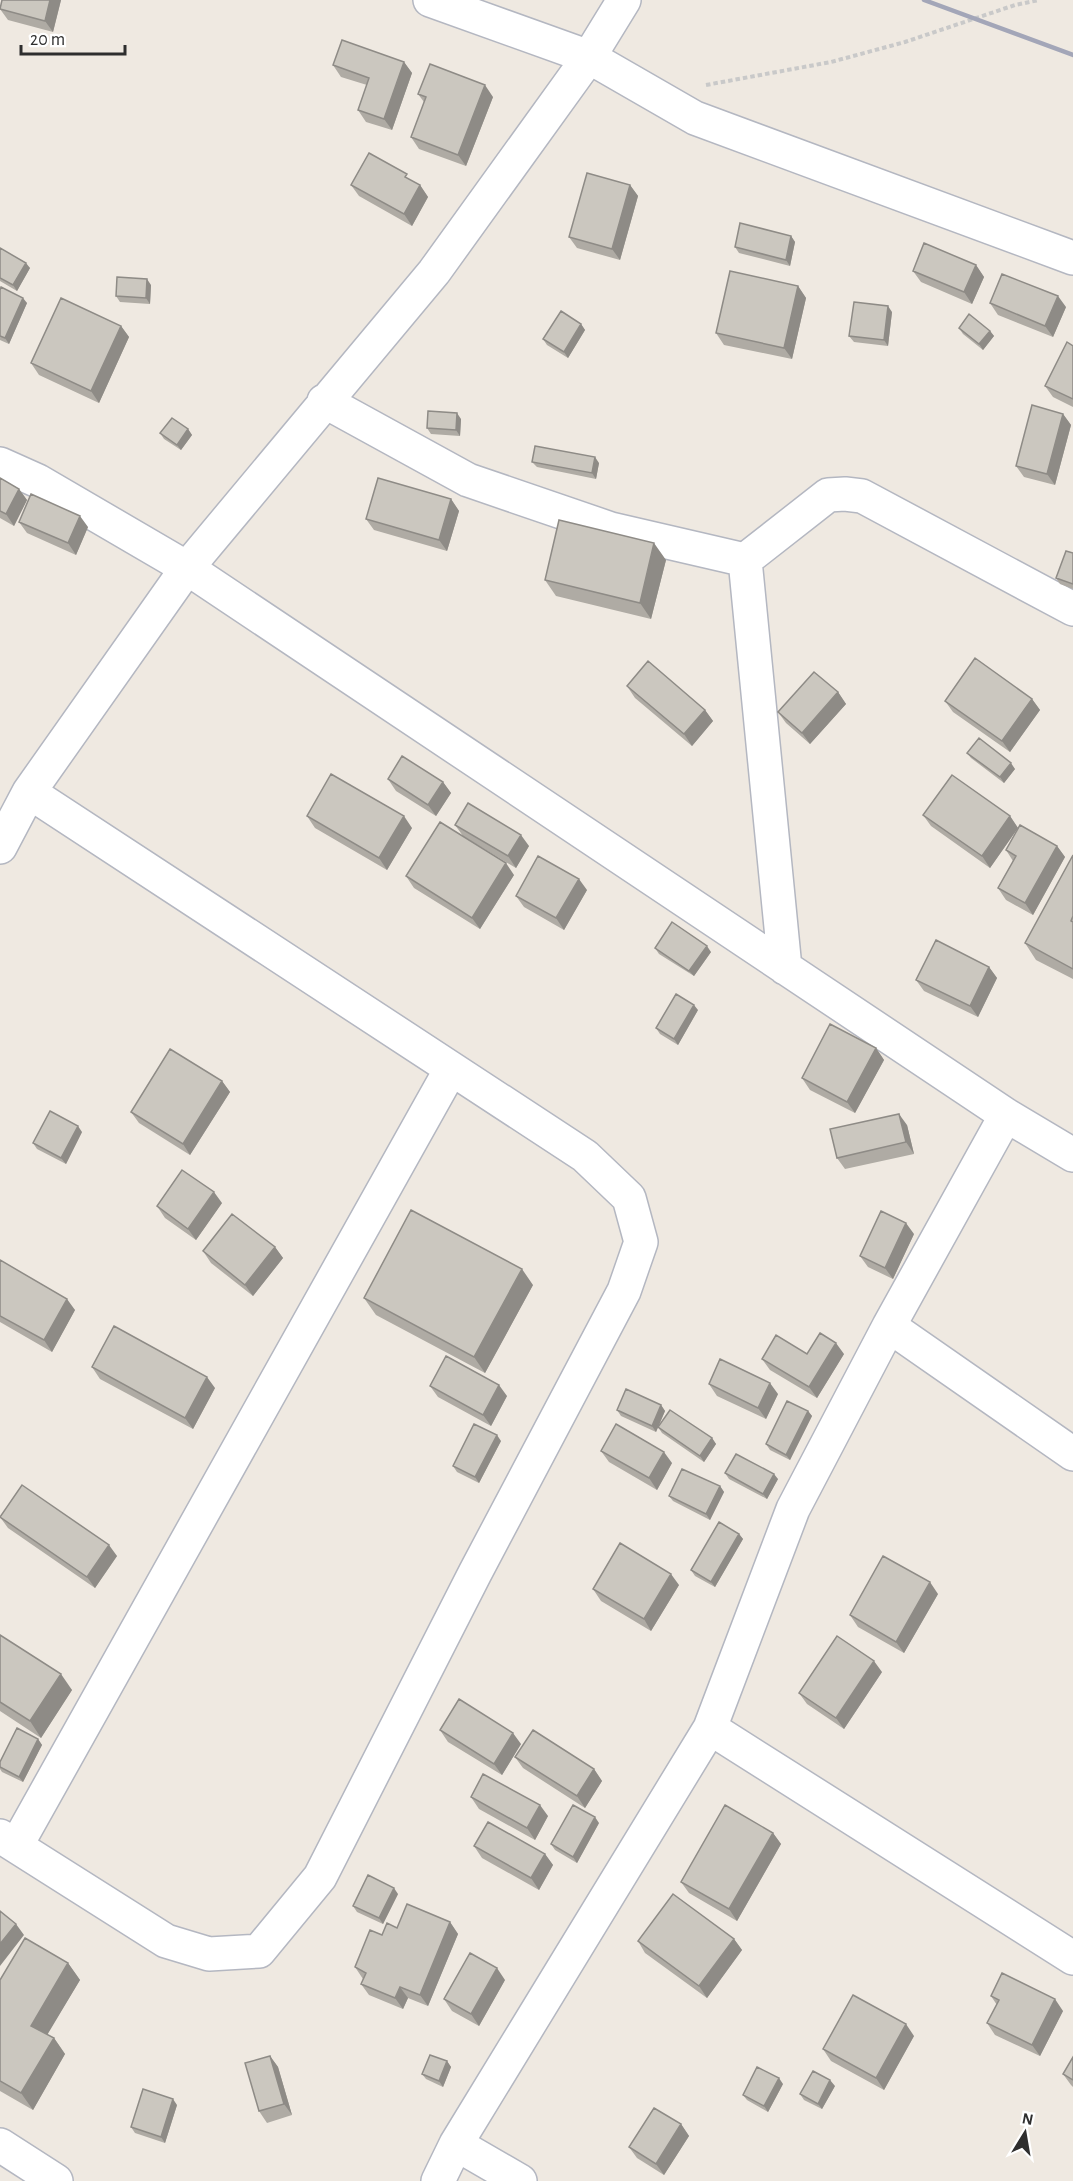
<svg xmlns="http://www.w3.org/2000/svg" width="1073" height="2181" font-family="'Alegreya Sans',sans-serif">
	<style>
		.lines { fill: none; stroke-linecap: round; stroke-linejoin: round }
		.minor-casing { stroke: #b4b7c1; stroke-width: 36 }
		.path { stroke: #c9c9c9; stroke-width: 4; stroke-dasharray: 4.5 3; stroke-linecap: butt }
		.minor { stroke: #fff; stroke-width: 33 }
		.rail { stroke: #a3a6b8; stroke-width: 4.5 }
		.wall { fill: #afaba4 }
		.shaded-wall { fill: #8e8b86 }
		.building { fill: #cbc7bf; stroke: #8e8b86; stroke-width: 1.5 }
	</style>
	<rect width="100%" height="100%" fill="#efe9e1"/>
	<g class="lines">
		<defs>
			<path id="minor" d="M430 0 589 57 695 118 1073 258
				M324 401 468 480 611 529 745 560 828 495 845 494 862 496 1073 609
				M0 464 38 481 187 568 1006 1115 1073 1155
				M745 560 785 968
				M0 847 29 792 187 568 434 272 589 57 624 0
				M889 1326 1073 1454
				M710 1728 1073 1958
				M0 1836 166 1941 209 1954 259 1951 320 1877 475 1573 624 1291 641 1242 629 1198 585 1156 29 792
				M16 1846 451 1069
				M456 2144 520 2181
				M0 2145 56 2181
				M438 2181 456 2144 710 1728 793 1509 889 1326 1006 1115"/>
		</defs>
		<use href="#minor" class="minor-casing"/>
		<path class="path" d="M706 85 831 62 905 42 1015 5 1039 0"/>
		<use href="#minor" class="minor"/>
		<path class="rail" d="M924 0 1073 55"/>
	</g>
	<path class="wall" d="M61 0 53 32 8 20 0 9Z
		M404 62 412 73 392 130 366 122 358 110 367 85 341 77 333 65Z
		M418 94 493 97 466 166 419 149 411 137 424 102Z
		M351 185H420L428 197 412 226 359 196Z
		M630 185 638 196 620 260 577 248 569 237Z
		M791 236 795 242 790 266 739 253 735 247Z
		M0 248 30 268 17 291 0 281Z
		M976 265 984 277 972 304 921 282 913 271Z
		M151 285 150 304 120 302 116 296Z
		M798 286 806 298 792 359 724 345 716 333Z
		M0 290 27 303 9 344 0 340Z
		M990 303 1066 307 1053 337 998 315Z
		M892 312 888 346 854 342 849 336Z
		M581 324 585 330 568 358 547 345 543 339Z
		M121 326 129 337 99 403 39 375 31 363Z
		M959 328 990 331 994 336 983 350 963 334Z
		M1073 346V407L1053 397 1045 386Z
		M1063 414 1071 425 1055 485 1024 477 1016 466Z
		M461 419 460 436 431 434 427 428Z
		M188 429 192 435 181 450 164 439 160 433Z
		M532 462 599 463 596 479 537 467Z
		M0 478 19 489 27 500 14 526 0 518Z
		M451 499 459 511 447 551 374 530 366 519Z
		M19 522 88 527 76 555 27 533Z
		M1073 553V589L1060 584 1056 578Z
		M666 560 651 619 556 596 545 580Z
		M627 686 705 710 713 721 692 746 635 698Z
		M838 692 846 704 810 744 786 723 778 712Z
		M1032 699 1040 710 1010 752 953 712 945 701Z
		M967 753 1015 769 1004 783 971 758Z
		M388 779 443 782 451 793 436 816 396 791Z
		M923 815 1010 816 1018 828 990 868 931 826Z
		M307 816 412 828 387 870 315 828Z
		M455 825 529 846 516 868 463 836Z
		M1057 846 1065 857 1033 915 1006 900 998 888 1013 861 1006 850Z
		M1073 855V979L1036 960 1025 943Z
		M514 875 480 929 414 888 406 876Z
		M587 890 564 930 524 907 516 896Z
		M655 948 711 952 694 976 659 954Z
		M989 967 997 978 978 1017 924 991 916 980Z
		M698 1010 678 1045 660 1034 656 1028Z
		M876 1048 884 1060 855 1113 810 1090 802 1078Z
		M222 1081 230 1092 190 1155 139 1123 131 1112Z
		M907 1125 914 1154 845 1169 837 1158Z
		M82 1132 66 1164 37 1149 33 1143Z
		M222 1203 196 1240 165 1218 157 1206Z
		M914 1234 893 1279 868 1267 860 1256Z
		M275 1247 283 1258 253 1296 211 1263 203 1251Z
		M0 1260 75 1310 52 1352 0 1322Z
		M533 1285 485 1373 376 1315 364 1298Z
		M807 1354H844L817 1398 770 1370 762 1359Z
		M92 1367 215 1388 193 1429 100 1379Z
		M709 1384 778 1394 766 1419 717 1396Z
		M430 1386 507 1396 491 1426 438 1397Z
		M661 1405 665 1411 656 1432 621 1416 617 1410Z
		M808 1411 812 1416 790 1460 770 1450 766 1444Z
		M658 1427 712 1438 716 1444 704 1462 662 1433Z
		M501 1441 479 1483 457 1472 453 1466Z
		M601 1451 672 1463 657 1490 609 1462Z
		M725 1473 778 1479 767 1499 729 1479Z
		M720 1486 724 1492 710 1520 673 1501 669 1496Z
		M0 1517 117 1556 95 1588 8 1528Z
		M739 1534 743 1539 715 1587 695 1576 691 1570Z
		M679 1585 651 1631 601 1601 593 1589Z
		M938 1594 904 1653 858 1627 850 1615Z
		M0 1635 72 1690 41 1738 0 1711Z
		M882 1672 844 1729 807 1704 799 1693Z
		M440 1730 521 1744 502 1775 448 1742Z
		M38 1739 42 1745 23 1782 2 1772 0 1769V1762Z
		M515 1757 594 1769 602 1781 585 1808 523 1768Z
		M471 1797 548 1816 535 1840 479 1809Z
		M599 1823 577 1863 555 1850 551 1844Z
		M773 1833 781 1844 737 1921 689 1893 681 1882Z
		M474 1846 545 1854 553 1865 539 1890 482 1858Z
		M398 1894 383 1924 357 1912 353 1906Z
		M450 1922 458 1934 428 2006 408 1998 403 2009 369 1995 361 1984 363 1979 355 1967 397 1928Z
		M734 1939 742 1950 707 1998 645 1953 638 1941Z
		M68 1963 80 1980 47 2034 54 2038 65 2054 33 2110 0 2091V1980Z
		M505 1980 479 2026 452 2011 444 1999Z
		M991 1996 1063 2011 1040 2056 995 2035 987 2023 997 2005Z
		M914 2036 884 2090 831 2061 823 2049Z
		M270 2056 278 2067 292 2115 267 2123 259 2111Z
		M1073 2057V2087L1071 2085 1063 2074Z
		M447 2061 451 2067 443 2087 426 2079 422 2074Z
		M783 2084 768 2112 747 2100 743 2095Z
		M835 2086 822 2109 804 2100 800 2094Z
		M177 2105 165 2143 135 2133 131 2127Z
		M681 2124 689 2136 664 2175 637 2158 629 2147Z"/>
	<path class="shaded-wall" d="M50 0H61L53 32 45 21Z
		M404 62 412 73 392 130 384 119Z
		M485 85 493 97 466 166 458 155Z
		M420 185 428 197 412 226 404 214Z
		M630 185 638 196 620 260 612 249Z
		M791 236 795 242 790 266 786 260Z
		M26 263 30 268 17 291 13 285Z
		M976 265 984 277 972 304 964 292Z
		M147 279 151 285 150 304 146 298Z
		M798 286 806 298 792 359 784 348Z
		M1058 296 1066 307 1053 337 1045 326Z
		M23 298 27 303 9 344 5 338Z
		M888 306 892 312 888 346 884 340Z
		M581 324 585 330 568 358 564 352Z
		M121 326 129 337 99 403 91 391Z
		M990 331 994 336 983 350 979 344Z
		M457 413 461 419 460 436 456 430Z
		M1063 414 1071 425 1055 485 1047 474Z
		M188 429 192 435 181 450 177 445Z
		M595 457 599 463 596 479 592 473Z
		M19 489 27 500 14 526 6 514Z
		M451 499 459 511 447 551 439 540Z
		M80 516 88 527 76 555 68 543Z
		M654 543 666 560 651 619 640 603Z
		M838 692 846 704 810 744 802 733Z
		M1032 699 1040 710 1010 752 1002 741Z
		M705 710 713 721 692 746 684 734Z
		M1011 763 1015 769 1004 783 1000 777Z
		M443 782 451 793 436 816 428 805Z
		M404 816 412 828 387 870 379 858Z
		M1010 816 1018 828 990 868 982 856Z
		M521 835 529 846 516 868 508 856Z
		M1057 846 1065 857 1033 915 1025 903Z
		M506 863 514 875 480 929 472 918Z
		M579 879 587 890 564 930 556 918Z
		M707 946 711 952 694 976 689 971Z
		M989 967 997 978 978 1017 970 1006Z
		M694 1005 698 1010 678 1045 674 1039Z
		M876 1048 884 1060 855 1113 847 1102Z
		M222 1081 230 1092 190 1155 183 1144Z
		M899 1114 907 1125 914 1154 906 1142Z
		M78 1126 82 1132 66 1164 61 1158Z
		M214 1192 222 1203 196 1240 188 1229Z
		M906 1223 914 1234 893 1279 885 1268Z
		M275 1247 283 1258 253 1296 245 1285Z
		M522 1269 533 1285 485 1373 474 1357Z
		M67 1299 75 1310 52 1352 44 1340Z
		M836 1343 844 1354 817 1398 809 1387Z
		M207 1377 215 1388 193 1429 185 1418Z
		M770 1383 778 1394 766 1419 758 1408Z
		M499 1385 507 1396 491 1426 483 1415Z
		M661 1405 665 1411 656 1432 652 1426Z
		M808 1411 812 1416 790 1460 786 1455Z
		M497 1435 501 1441 479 1483 475 1477Z
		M712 1438 716 1444 704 1462 700 1456Z
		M664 1452 672 1463 657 1490 649 1478Z
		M774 1474 778 1479 767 1499 763 1494Z
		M720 1486 724 1492 710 1520 706 1514Z
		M739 1534 743 1539 715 1587 711 1582Z
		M109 1545 117 1556 95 1588 87 1577Z
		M671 1574 679 1585 651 1631 644 1619Z
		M930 1582 938 1594 904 1653 896 1642Z
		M874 1661 882 1672 844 1729 836 1718Z
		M61 1674 72 1690 41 1738 30 1721Z
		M513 1733 521 1744 502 1775 494 1764Z
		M38 1739 42 1745 23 1782 19 1777Z
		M594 1769 602 1781 585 1808 577 1796Z
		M540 1805 548 1816 535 1840 527 1828Z
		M595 1817 599 1823 577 1863 573 1857Z
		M773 1833 781 1844 737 1921 729 1909Z
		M545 1854 553 1865 539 1890 531 1878Z
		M394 1888 398 1894 383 1924 379 1918Z
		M450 1922 458 1934 428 2006 420 1995Z
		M16 1924 24 1935 0 1966V1944Z
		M734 1939 742 1950 707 1998 699 1986Z
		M68 1963 80 1980 43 2042 31 2026Z
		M497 1968 505 1980 479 2026 471 2014Z
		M400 1987 408 1998 403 2009 395 1998Z
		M1055 1999 1063 2011 1040 2056 1032 2045Z
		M906 2024 914 2036 884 2090 876 2078Z
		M54 2038 65 2054 33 2110 21 2093Z
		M270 2056 278 2067 292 2115 284 2104Z
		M447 2061 451 2067 443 2087 439 2081Z
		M779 2078 783 2084 768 2112 764 2106Z
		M830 2080 835 2086 822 2109 818 2104Z
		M173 2099 177 2105 165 2143 161 2137Z
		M681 2124 689 2136 664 2175 656 2164Z"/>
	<path class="building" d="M2 0H50L45 21 0 9Z
		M342 40 404 62 384 119 358 110 369 78 333 65Z
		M430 64 485 85 458 155 411 137 426 97 418 94Z
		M369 153 407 174 405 177 420 185 404 214 351 185Z
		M587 173 630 185 612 249 569 237Z
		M740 223 791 236 786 260 735 247Z
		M924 243 976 265 964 292 913 271Z
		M0 248 26 263 13 285 0 278Z
		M730 271 798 286 784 348 716 333Z
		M1002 274 1058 296 1045 326 990 303Z
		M117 277 147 279 146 298 116 296Z
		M1 287 23 298 5 338 0 336V290Z
		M61 298 121 326 91 391 31 363Z
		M854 302 888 306 884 340 849 336Z
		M561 311 581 324 564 352 543 339Z
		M969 314 990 331 979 344 959 328Z
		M1067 342 1073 346V399L1045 386Z
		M1032 405 1063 414 1047 474 1016 466Z
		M428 411 457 413 456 430 427 428Z
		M172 418 188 429 177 445 160 433Z
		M535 446 595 457 592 473 532 462Z
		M0 478 19 489 6 514 0 511Z
		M378 478 451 499 439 540 366 519Z
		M31 494 80 516 68 543 19 522Z
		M559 520 654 543 640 603 545 580Z
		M1066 551 1073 553V584L1056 578Z
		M975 658 1032 699 1002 741 945 701Z
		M648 661 705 710 684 734 627 686Z
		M814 672 838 692 802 733 778 712Z
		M979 738 1011 763 1000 777 967 753Z
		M402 756 443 782 428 805 388 779Z
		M331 774 404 816 379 858 307 816Z
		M952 775 1010 816 982 856 923 815Z
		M468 803 521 835 508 856 455 825Z
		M440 822 506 863 472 918 406 876Z
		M1020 825 1057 846 1025 903 998 888 1016 856 1006 850Z
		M1073 855V916L1071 921 1073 922V969L1025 943Z
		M538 856 579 879 556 918 516 896Z
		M672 922 707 946 689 971 655 948Z
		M936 940 989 967 970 1006 916 980Z
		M676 994 694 1005 674 1039 656 1028Z
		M830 1024 876 1048 847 1102 802 1078Z
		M170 1049 222 1081 183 1144 131 1112Z
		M50 1111 78 1126 61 1158 33 1143Z
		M899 1114 906 1142 837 1158 830 1129Z
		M182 1170 214 1192 188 1229 157 1206Z
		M411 1210 522 1269 474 1357 364 1298Z
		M881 1211 906 1223 885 1268 860 1256Z
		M232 1214 275 1247 245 1285 203 1251Z
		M0 1260 67 1299 44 1340 0 1316Z
		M114 1326 207 1377 185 1418 92 1367Z
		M820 1333 836 1343 809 1387 762 1359 776 1335 807 1354Z
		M446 1356 499 1385 483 1415 430 1386Z
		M720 1359 770 1383 758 1408 709 1384Z
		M626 1389 661 1405 652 1426 617 1410Z
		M787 1401 808 1411 786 1455 766 1444Z
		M670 1410 712 1438 700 1456 658 1427Z
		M474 1424 497 1435 475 1477 453 1466Z
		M616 1424 664 1452 649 1478 601 1451Z
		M736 1454 774 1474 763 1494 725 1473Z
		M682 1469 720 1486 706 1514 669 1496Z
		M22 1485 109 1545 87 1577 0 1517Z
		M719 1522 739 1534 711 1582 691 1570Z
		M620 1543 671 1574 644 1619 593 1589Z
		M883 1556 930 1582 896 1642 850 1615Z
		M0 1635 61 1674 30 1721 0 1702Z
		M837 1636 874 1661 836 1718 799 1693Z
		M459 1699 513 1733 494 1764 440 1730Z
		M17 1728 38 1739 19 1777 0 1767V1762Z
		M533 1730 594 1769 577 1796 515 1757Z
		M483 1774 540 1805 527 1828 471 1797Z
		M573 1805 595 1817 573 1857 551 1844Z
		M725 1805 773 1833 729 1909 681 1882Z
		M488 1822 545 1854 531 1878 474 1846Z
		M368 1875 394 1888 379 1918 353 1906Z
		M673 1894 734 1939 699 1986 638 1941Z
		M407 1904 450 1922 420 1995 400 1987 395 1998 361 1984 366 1973 355 1967 370 1930 382 1935 387 1923 397 1928Z
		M0 1911 16 1924 0 1944Z
		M25 1938 68 1963 31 2026 54 2038 21 2093 0 2081V1980Z
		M470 1953 497 1968 471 2014 444 1999Z
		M1002 1973 1055 1999 1032 2045 987 2023 999 2000 991 1996Z
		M853 1995 906 2024 876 2078 823 2049Z
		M430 2055 447 2061 439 2081 422 2074Z
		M270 2056 284 2104 259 2111 245 2063Z
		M1073 2057V2080L1063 2074Z
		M757 2067 779 2078 764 2106 743 2095Z
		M813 2071 830 2080 818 2104 800 2094Z
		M143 2089 173 2099 161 2137 131 2127Z
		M654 2108 681 2124 656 2164 629 2147Z"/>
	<g transform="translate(1025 2133) rotate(11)" stroke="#ffffff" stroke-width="4.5" paint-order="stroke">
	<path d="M0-4.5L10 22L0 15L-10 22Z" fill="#2e2e2e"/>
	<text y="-9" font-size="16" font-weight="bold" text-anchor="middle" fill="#2e2e2e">N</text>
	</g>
	<path d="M21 45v9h104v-9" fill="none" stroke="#2e2e2e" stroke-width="3"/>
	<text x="30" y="45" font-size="18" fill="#2e2e2e" stroke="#ffffff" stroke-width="4.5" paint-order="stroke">20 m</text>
</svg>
